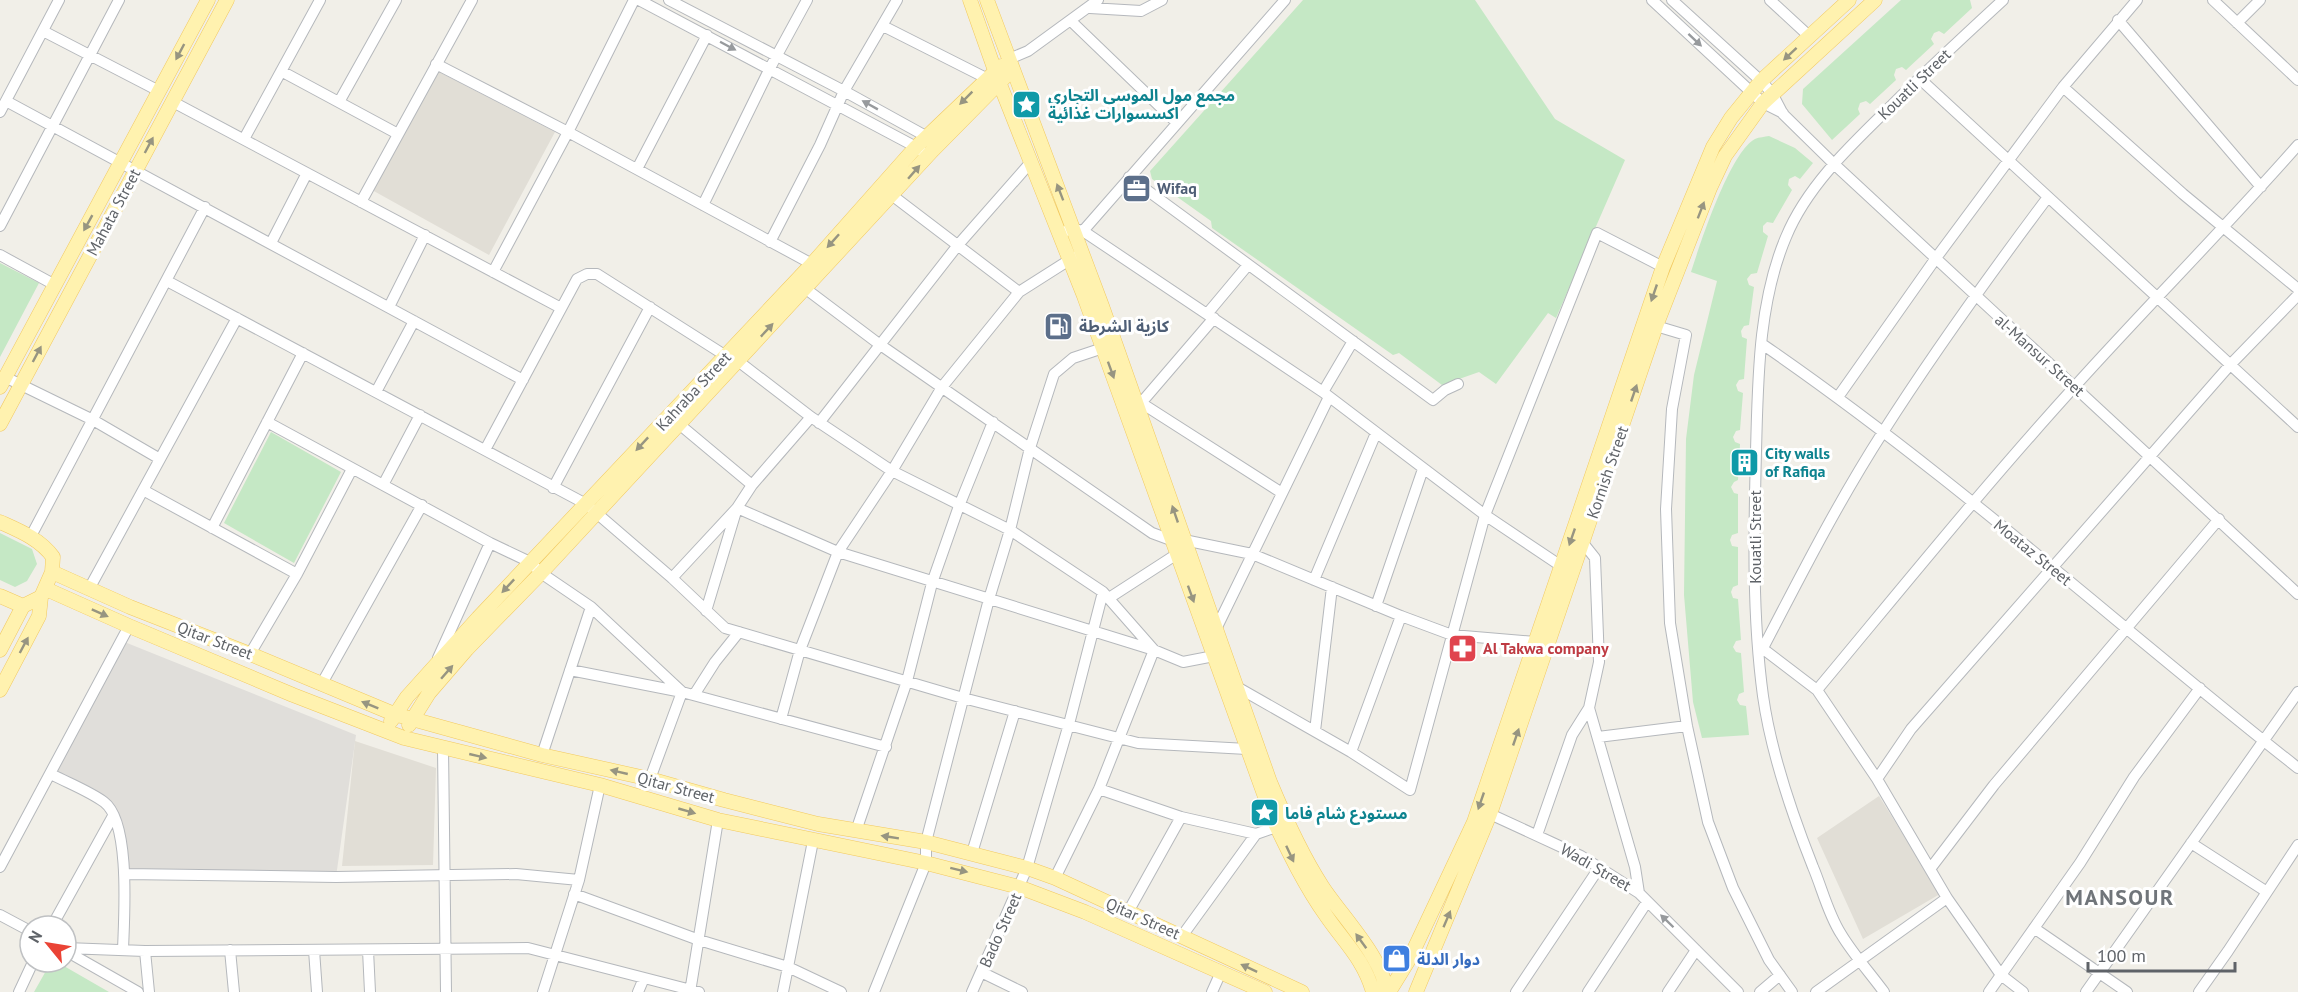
<svg xmlns="http://www.w3.org/2000/svg" width="2298" height="992" font-family="'PT Sans','Noto Sans Arabic',sans-serif">
	<style>
		.industrial { fill: #e0deda }
		.education { fill: #e1ded6 }
		.green { fill: #c5e8c5 }
		.lines { fill: none; stroke-linecap: round; stroke-linejoin: round }
		.minor-casing { stroke: #b5b8bc; stroke-width: 12 }
		.major-casing { stroke: #f2c960; stroke-width: 15 }
		.minor { stroke: #fff; stroke-width: 10 }
		.major { stroke: #fff2af; stroke-width: 14 }
		.oneway { fill: #979a9d }
		.oneway2 { fill: #979581 }
		.labels { text-anchor: middle; stroke-width: 6; stroke-linejoin: round; paint-order: stroke }
		.street-label { font-size: 16px; fill: #5f6368; stroke: #fff }
		.culture-label { font-size: 16px; font-weight: bold; fill: #0d838f; stroke: #fff; text-anchor: start }
		.service-label { font-size: 16px; font-weight: bold; fill: #4e5e75; stroke: #fff; text-anchor: start }
		.health-label { font-size: 16px; font-weight: bold; fill: #be3a42; stroke: #fff; text-anchor: start }
		.shop-label { font-size: 16px; font-weight: bold; fill: #366cbe; stroke: #fff; text-anchor: start }
		.district-label { font-size: 22px; font-weight: bold; letter-spacing: 1.5px; fill: #70757a; stroke: #fff }
	</style>
	<rect width="100%" height="100%" fill="#f1efe8"/>
	<path class="industrial" d="M122 641 356 735 336 877 125 874 123 847 106 803 51 774Z"/>
	<path class="education" d="M437 71 555 132 489 255 372 190Z
		M355 741 436 768 433 865 342 866Z
		M1879 796 1940 894 1863 939 1817 838Z"/>
	<path class="green" d="M1303 0H1475L1555 119 1625 160 1556 318 1548 313 1496 384 1479 372 1442 385 1399 353 1393 355 1212 228 1211 221 1152 179 1150 171Z
		M1901 0H1970L1972 8 1944 34 1939 31 1934 33 1931 39 1934 44 1906 70 1902 67 1896 69 1894 75 1896 80 1870 104 1866 101 1860 103 1858 109 1860 114 1832 140 1802 104 1803 89Z
		M1769 136 1795 148 1813 163 1800 179 1795 176 1789 179 1788 185 1792 190 1773 223 1767 222 1763 226V232L1768 236 1757 273 1751 274 1747 279 1749 285 1754 287 1749 325 1744 326 1741 331 1742 337 1747 339 1744 379 1739 380 1736 385 1738 391 1743 393 1740 430 1736 431 1733 437 1735 442 1740 444 1738 480 1734 482 1731 487 1734 493 1738 494V533L1732 535 1730 540 1732 546 1738 547V585L1733 587 1731 592 1733 598 1738 599 1741 640 1736 641 1733 647 1736 652 1741 653 1744 692 1739 694 1737 700 1740 705 1746 706 1749 735 1702 738 1693 702 1684 595 1686 439 1694 375 1717 281 1691 272C1700 244 1730 152 1755 139 1759 137 1765 137 1769 136Z
		M0 263 39 283 0 357Z
		M271 432 341 472 294 563 224 523Z
		M0 533 32 549 37 564 27 581 15 587 0 580Z
		M51 962H57L109 992H34Z"/>
	<g class="lines">
		<defs>
			<path id="minor" d="M639 0 916 147 928 156
				M669 0 844 91 931 139
				M1652 0 1763 103 1783 113
				M1672 0 1761 81 1772 93 1783 114 1834 164 2298 594
				M1770 0 1809 36
				M2213 0 2298 80
				M1090 8 1141 11 1162 0
				M2118 20 2261 187
				M1071 21 1177 123
				M2237 23 2260 0
				M883 26 986 78
				M43 31 159 91
				M1009 59 1028 51 1098 0
				M436 64 568 132 812 264 816 269
				M281 71 398 134
				M1919 78 2298 427
				M2063 87 2183 194 2298 289
				M6 101 523 380
				M173 102 561 308
				M339 102 396 0
				M0 112 59 0
				M244 139 320 0
				M637 169 707 35
				M1129 177 1433 400 1445 390 1458 384
				M893 196 1019 292
				M361 202 472 0
				M703 205 770 68 807 0
				M0 226 119 0
				M1083 231 1285 0
				M1059 233 1073 229 1083 231 1323 392 1485 515 1567 570
				M770 242 820 145 844 91 897 0
				M271 243 307 173
				M0 255 55 285
				M493 272 568 132 634 0
				M167 281 586 504 672 578 725 628 963 698 1138 743 1247 749
				M806 289 879 344 1152 533 1171 540
				M389 307 425 235
				M1207 314 1248 265
				M1656 326 1686 335 1672 409 1666 509 1670 623 1687 726 1708 822 1733 888 1769 960 1792 992
				M1762 344C1950 473 2119 627 2298 768
				M5 377 93 420 160 459
				M376 392 414 321
				M1323 392 1353 341
				M1838 397 1936 258 2063 87 2137 0
				M1135 399 1282 493
				M1141 403 1214 318
				M267 422 490 543 530 562 541 573 591 607 682 692 650 779
				M819 423 958 245 1031 162
				M679 424 752 485
				M485 450 577 279 587 274H597L726 356 738 361 811 417 892 471 1010 530 1103 592 1154 650 1099 789 1055 878
				M383 485 420 415
				M553 488 650 307
				M143 490 297 574
				M212 528 303 353
				M31 536 205 207
				M1184 540 1252 554 1401 616 1452 635 1535 642
				M1583 543 1595 558 1599 662 1589 708 1635 867 1639 893
				M672 578 737 508 838 552 1154 650 1183 662 1214 656
				M1314 580 1376 433
				M89 589 237 318
				M1109 598 1177 554
				M1376 606 1423 469
				M706 611 737 508 752 485 811 417
				M1216 629 1329 397
				M1758 645 1817 690 1877 779 1947 898 2001 975 2023 992
				M1763 648C1801 575 1838 502 1883 432 1934 352 1991 273 2048 197
				M250 654 297 574 352 469
				M438 658 490 543
				M570 670 682 692 886 747
				M321 685 422 505
				M1237 687 1351 752 1410 790 1485 515 1597 233 1663 267
				M1817 690C1902 588 1986 484 2076 385 2149 304 2226 227 2298 145
				M694 695 715 662 739 632
				M781 719 800 650 838 552 892 471 942 387 1019 292 1074 257
				M1315 731 1332 587
				M1598 737 1687 726
				M443 748 446 992
				M1351 752 1401 616
				M542 755 591 607
				M51 774C68 783 89 791 104 802 131 822 124 918 123 950
				M1877 779 1911 729 2230 365 2298 295
				M1099 789 1181 817 1256 834 1276 827
				M1490 814 1581 856 1639 893 1738 992
				M856 831 907 681 932 583 959 506 993 422
				M1537 835 1572 735 1589 708
				M2191 843 2267 892
				M972 853 1015 711
				M0 867 129 626
				M1930 869 1994 785 2219 519
				M125 874 336 877 516 874 579 880
				M574 894 699 940 788 967 841 992
				M1128 912 1181 817
				M0 915 30 931
				M52 926 113 816
				M2034 928 2127 992
				M1182 936 1256 834
				M66 948 145 951 528 948 699 992
				M230 950 234 992
				M314 950 317 992
				M368 950 370 992
				M66 951 138 992
				M145 951 149 992
				M981 972 1022 992
				M19 992 33 962
				M543 992 579 880 600 785
				M638 992 644 978
				M690 992 718 820
				M783 992 813 841
				M874 992 926 863V842L989 599 1010 530 1030 448 1054 374 1073 358 1103 348
				M972 992 1027 868 1069 724 1103 592
				M1212 992 1221 972
				M1516 992 1599 868
				M1588 992 1647 902
				M1668 992 1696 950
				M1760 992 1780 975
				M1816 992 1947 898
				M1884 992C1870 973 1853 954 1841 934 1828 914 1822 888 1813 867 1792 814 1771 753 1763 696 1752 615 1754 532 1756 451 1758 380 1758 303 1786 237 1807 186 1851 145 1890 107 1927 70 1965 35 2003 0
				M1989 992 2080 863 2134 777 2200 688
				M2086 992 2298 692
				M2199 992 2228 951 2298 845"/>
			<path id="major" d="M970 0 999 82 1084 296 1273 819C1289 853 1305 886 1327 917 1345 943 1364 960 1373 992
				M987 0 1102 306 1270 782C1285 818 1301 854 1322 886 1340 914 1385 960 1386 992
				M0 387 208 0
				M0 424 227 0
				M0 522C20 531 40 539 53 557L52 572 41 597 23 606 0 596
				M52 572 130 607 250 654 394 714 542 755 650 779 724 800 818 824 926 842 1027 868 1055 878 1302 992
				M46 589 129 626 293 695 404 738 600 785 718 820 926 863 1019 887 1085 912 1265 992
				M0 650 23 606
				M0 690 39 616 41 597
				M391 721 407 697 478 618 812 264 916 147 1001 66
				M409 725 429 693 467 649 541 573 933 150 1005 77
				M1389 992 1410 958 1474 822 1663 267 1713 147 1731 118 1761 81 1849 0
				M1416 992 1490 814 1656 326 1710 188 1725 156 1763 103 1875 0"/>
		</defs>
		<use href="#minor" class="minor-casing"/>
		<use href="#major" class="major-casing"/>
		<use href="#minor" class="minor"/>
		<use href="#major" class="major"/>
	</g>
	<defs><path id="oneway-solid" d="M-6-.8H1V-3.2L6.5 0L1 3.2V.8H-6Z" transform="scale(1.5)"/></defs>
	<g class="oneway">
		<use href="#oneway-solid" transform="translate(1695 40) rotate(43)"/>
		<use href="#oneway-solid" transform="translate(728 46) rotate(28)"/>
		<use href="#oneway-solid" transform="translate(870 105) rotate(-151)"/>
		<use href="#oneway-solid" transform="translate(1667 921) rotate(-136)"/>
	</g>
	<g class="oneway2">
		<use href="#oneway-solid" transform="translate(180 52) rotate(118)"/>
		<use href="#oneway-solid" transform="translate(1790 54) rotate(137)"/>
		<use href="#oneway-solid" transform="translate(966 98) rotate(135)"/>
		<use href="#oneway-solid" transform="translate(149 145) rotate(-62)"/>
		<use href="#oneway-solid" transform="translate(914 172) rotate(-49)"/>
		<use href="#oneway-solid" transform="translate(1060 192) rotate(-111)"/>
		<use href="#oneway-solid" transform="translate(1701 210) rotate(-69)"/>
		<use href="#oneway-solid" transform="translate(88 223) rotate(119)"/>
		<use href="#oneway-solid" transform="translate(833 241) rotate(132)"/>
		<use href="#oneway-solid" transform="translate(1654 293) rotate(109)"/>
		<use href="#oneway-solid" transform="translate(767 330) rotate(-47)"/>
		<use href="#oneway-solid" transform="translate(37 354) rotate(-62)"/>
		<use href="#oneway-solid" transform="translate(1111 370) rotate(70)"/>
		<use href="#oneway-solid" transform="translate(1634 393) rotate(-71)"/>
		<use href="#oneway-solid" transform="translate(642 444) rotate(133)"/>
		<use href="#oneway-solid" transform="translate(1175 514) rotate(-109)"/>
		<use href="#oneway-solid" transform="translate(1572 537) rotate(109)"/>
		<use href="#oneway-solid" transform="translate(508 586) rotate(133)"/>
		<use href="#oneway-solid" transform="translate(1191 594) rotate(70)"/>
		<use href="#oneway-solid" transform="translate(100 613) rotate(24)"/>
		<use href="#oneway-solid" transform="translate(24 645) rotate(-62)"/>
		<use href="#oneway-solid" transform="translate(447 672) rotate(-49)"/>
		<use href="#oneway-solid" transform="translate(370 705) rotate(-158)"/>
		<use href="#oneway-solid" transform="translate(1516 737) rotate(-71)"/>
		<use href="#oneway-solid" transform="translate(478 756) rotate(13)"/>
		<use href="#oneway-solid" transform="translate(619 772) rotate(-167)"/>
		<use href="#oneway-solid" transform="translate(1481 801) rotate(109)"/>
		<use href="#oneway-solid" transform="translate(687 811) rotate(16)"/>
		<use href="#oneway-solid" transform="translate(890 837) rotate(-171)"/>
		<use href="#oneway-solid" transform="translate(1290 854) rotate(65)"/>
		<use href="#oneway-solid" transform="translate(959 870) rotate(14)"/>
		<use href="#oneway-solid" transform="translate(1447 919) rotate(-67)"/>
		<use href="#oneway-solid" transform="translate(1361 941) rotate(-126)"/>
		<use href="#oneway-solid" transform="translate(1249 968) rotate(-155)"/>
	</g>
	<defs>
		<symbol id="sight-square" viewBox="-11 -11 22 22"><rect x="-9" y="-9" width="18" height="18" rx="4" fill="#0f9aa8" stroke="#fff"/><path d="M0-6L1.8-2.2L6-1.7L2.9 1.2L3.7 5.4L0 3.3L-3.7 5.4L-2.9 1.2L-6-1.7L-1.8-2.2Z" fill="#fff"/></symbol>
		<symbol id="office-square" viewBox="-11 -11 22 22"><rect x="-9" y="-9" width="18" height="18" rx="4" fill="#5c6f8a" stroke="#fff"/><path d="M-6-3h4V-5.5h4V-3h4V5H-6ZM-1-4.5V-3h2v-1.5ZM-6 0V1H6V0Z" fill="#fff"/></symbol>
		<symbol id="fuel-square" viewBox="-11 -11 22 22"><rect x="-9" y="-9" width="18" height="18" rx="4" fill="#5c6f8a" stroke="#fff"/><path d="M-5.5-6h7V0h2V4h1.3V-2.5L3-4.5l.8-.8L6-3V5H2.5V1h-1V6h-7ZM-4.2-4.7v3.2H.2V-4.7Z" fill="#fff"/></symbol>
		<symbol id="building-square" viewBox="-11 -11 22 22"><rect x="-9" y="-9" width="18" height="18" rx="4" fill="#0f9aa8" stroke="#fff"/><path d="M-4-6H4V6H1V3H-1V6H-4ZM-2.5-4.3h1.7v1.8h-1.7ZM.8-4.3h1.7v1.8H.8ZM-2.5-1h1.7V.8h-1.7ZM.8-1h1.7V.8H.8Z" fill="#fff"/></symbol>
		<symbol id="pharmacy-square" viewBox="-11 -11 22 22"><rect x="-9" y="-9" width="18" height="18" rx="4" fill="#e0444e" stroke="#fff"/><path d="M-2-6h4v4h4v4h-4v4h-4v-4h-4v-4h4Z" fill="#fff"/></symbol>
		<symbol id="shop-square" viewBox="-11 -11 22 22"><rect x="-9" y="-9" width="18" height="18" rx="4" fill="#3f7fe0" stroke="#fff"/><path d="M-5-2.5h2.3a2.7 3.5 0 0 1 5.4 0H5L5.5 6h-11ZM-1.5-2.5h3a1.5 2.3 0 0 0-3 0Z" fill="#fff"/></symbol>
	</defs>
	<g fill-rule="evenodd">
		<use href="#sight-square" x="1010" y="88" width="33" height="33"/>
		<use href="#office-square" x="1120" y="172" width="33" height="33"/>
		<use href="#fuel-square" x="1042" y="310" width="33" height="33"/>
		<use href="#building-square" x="1728" y="446" width="33" height="33"/>
		<use href="#pharmacy-square" x="1446" y="632" width="33" height="33"/>
		<use href="#sight-square" x="1248" y="796" width="33" height="33"/>
		<use href="#shop-square" x="1380" y="942" width="33" height="33"/>
	</g>
	<g class="labels">
		<g class="street-label">
			<text transform="translate(1914 84) rotate(-44)" y="6">Kouatli Street</text>
			<text transform="translate(113 212) rotate(-62)" y="6">Mahata Street</text>
			<text transform="translate(2040 355) rotate(42)" y="6">al-Mansur Street</text>
			<text transform="translate(693 391) rotate(-47)" y="6">Kahraba Street</text>
			<text transform="translate(1607 472) rotate(-71)" y="6">Kornish Street</text>
			<text transform="translate(1755 537) rotate(-90)" y="6">Kouatli Street</text>
			<text transform="translate(2033 552) rotate(39)" y="6">Moataz Street</text>
			<text transform="translate(215 640) rotate(21)" y="6">Qitar Street</text>
			<text transform="translate(676 787) rotate(15)" y="6">Qitar Street</text>
			<text transform="translate(1596 867) rotate(30)" y="6">Wadi Street</text>
			<text transform="translate(1143 918) rotate(24)" y="6">Qitar Street</text>
			<text transform="translate(1000 930) rotate(-66)" y="6">Bado Street</text>
		</g>
		<g class="culture-label">
			<text x="1048" y="101">مجمع مول الموسى التجاري<tspan x="1048" dy="18">اكسسوارات غذائية</tspan></text>
			<text x="1765" y="459">City walls<tspan x="1765" dy="18">of Rafiqa</tspan></text>
			<text x="1285" y="819">مستودع شام فاما</text>
		</g>
		<g class="service-label">
			<text x="1157" y="194">Wifaq</text>
			<text x="1079" y="332">كازية الشرطة</text>
		</g>
		<g class="health-label">
			<text x="1483" y="654">Al Takwa company</text>
		</g>
		<g class="shop-label">
			<text x="1417" y="965">دوار الدلة</text>
		</g>
		<g class="district-label">
			<text x="2120" y="905">MANSOUR</text>
		</g>
	</g>
	<g transform="translate(48 944) rotate(300)"><circle r="28" fill="#ffffff" stroke="#bfc1c3" stroke-width="1.5"/>
	<path d="M0-4.5L10 22L0 15L-10 22Z" fill="#ea4335"/>
	<text y="-9" font-size="16" font-weight="bold" text-anchor="middle" fill="#5f6368">N</text>
	</g>
	<path d="M2088 962v9h147v-9" fill="none" stroke="#5f6368" stroke-width="3"/>
	<text x="2097" y="962" font-size="18" fill="#5f6368" stroke="#ffffff" stroke-width="4.5" paint-order="stroke">100 m</text>
</svg>
